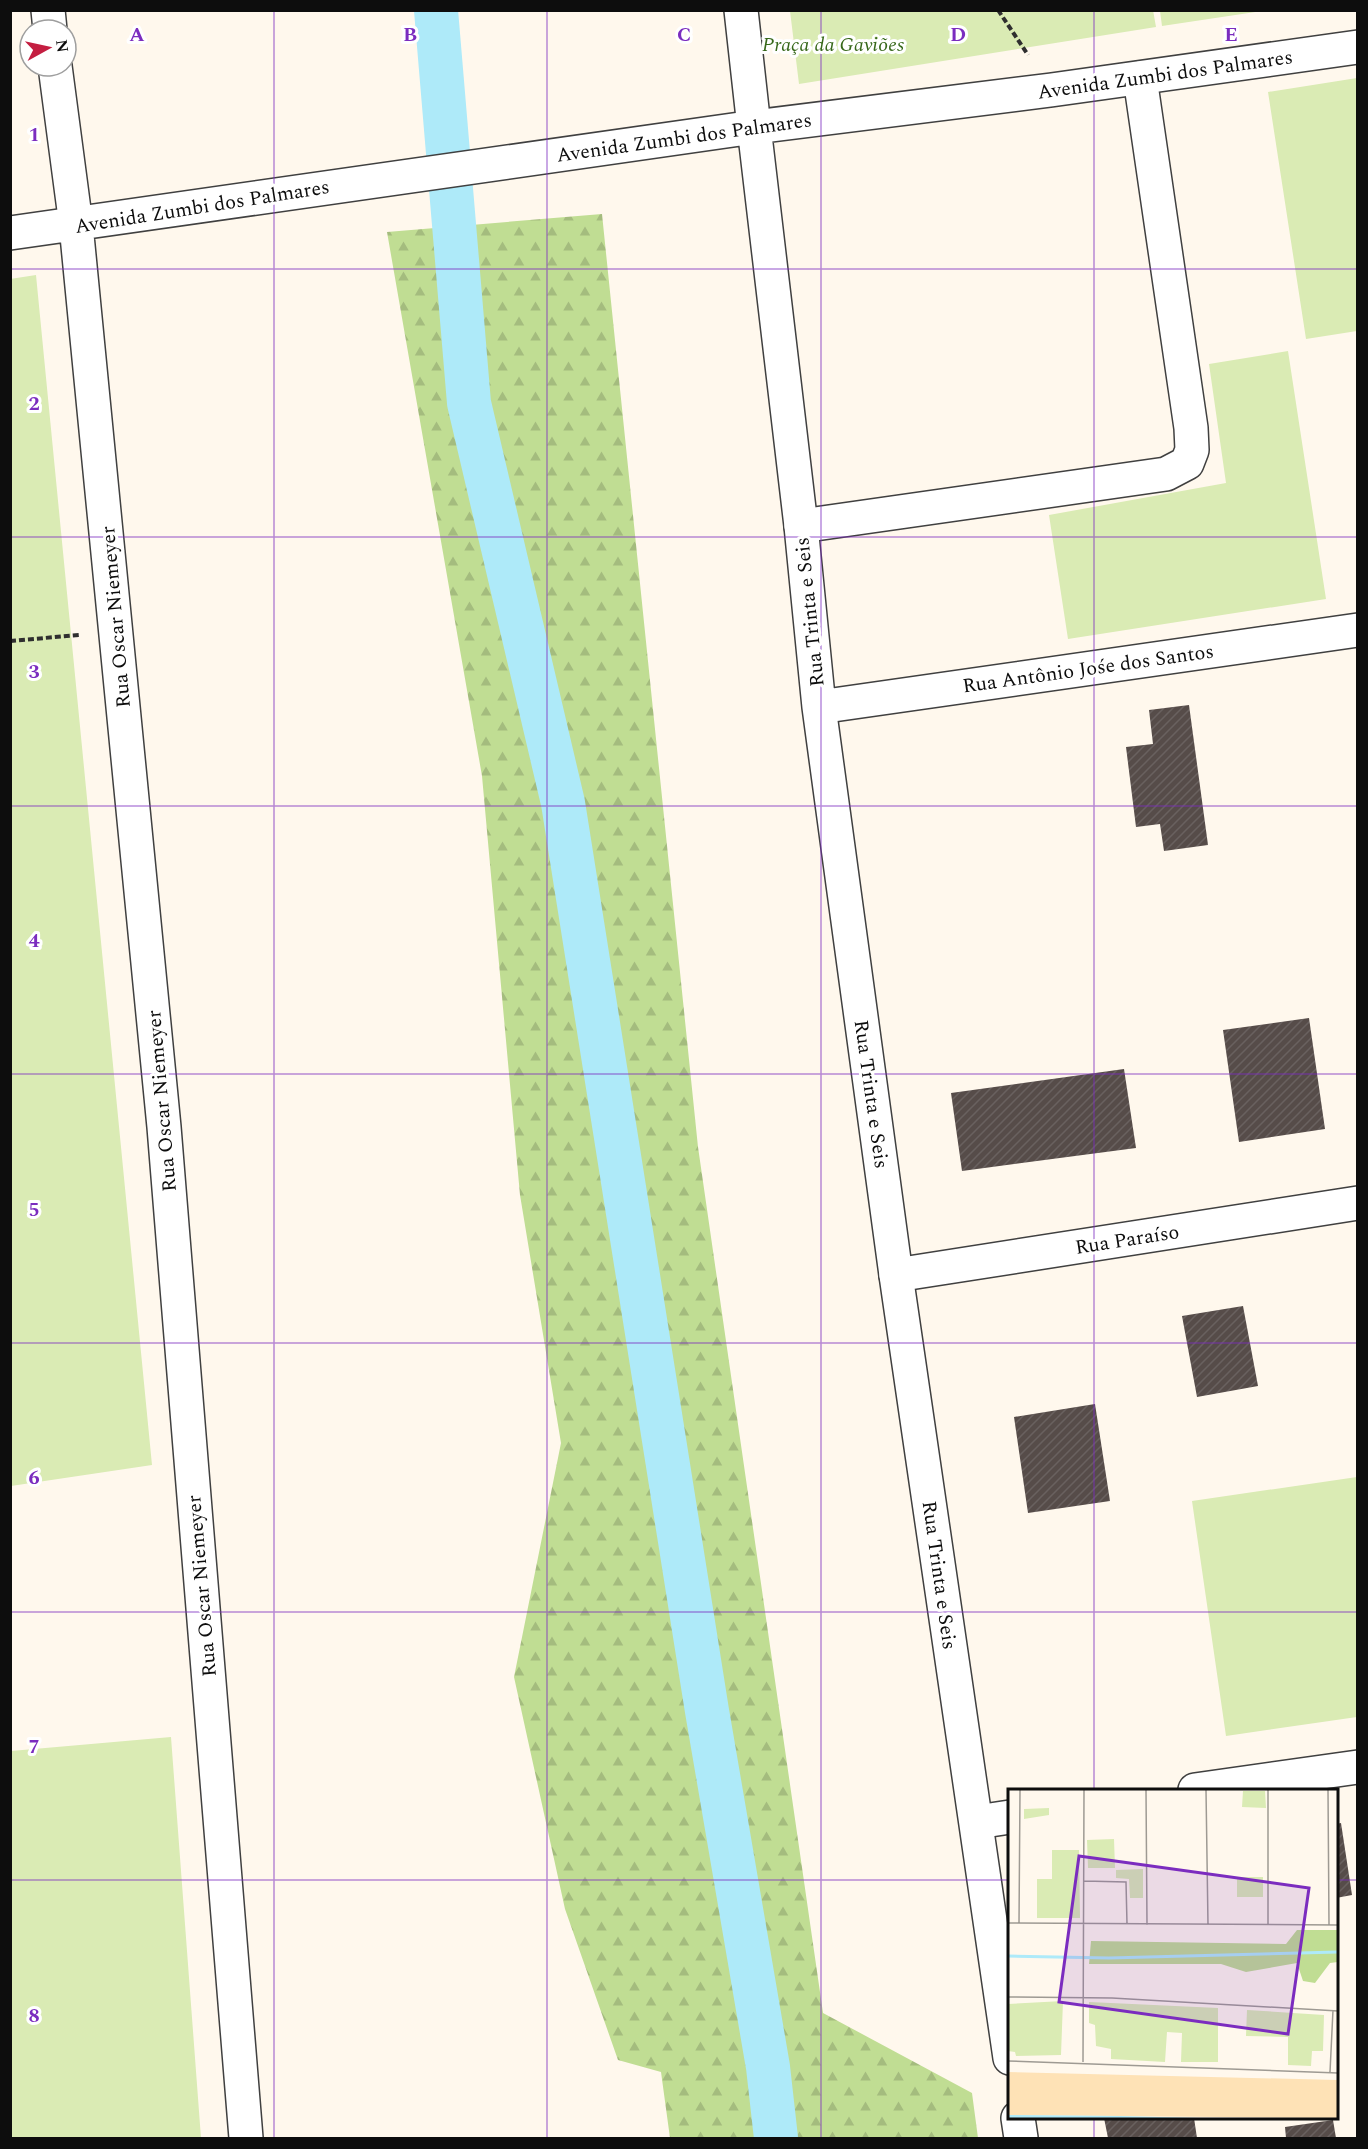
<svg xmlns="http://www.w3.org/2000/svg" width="1368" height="2149" font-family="Spectral,serif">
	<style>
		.grass { fill: #daebb4 }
		.forest { fill: url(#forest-firs) }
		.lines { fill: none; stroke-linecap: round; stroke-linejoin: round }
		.canal { stroke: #aeeaf9; stroke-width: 44 }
		.building { fill: url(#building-hatch) }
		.minor-casing { stroke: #404040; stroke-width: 36 }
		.tertiary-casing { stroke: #404040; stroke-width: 36 }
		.path { stroke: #2f2f2f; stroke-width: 4; stroke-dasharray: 6 3; stroke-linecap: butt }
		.minor { stroke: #fff; stroke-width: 33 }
		.tertiary { stroke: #fff; stroke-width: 33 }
		.grid { fill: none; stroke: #7b2cbf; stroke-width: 1.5; stroke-opacity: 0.55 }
		.labels { text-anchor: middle; stroke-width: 6; stroke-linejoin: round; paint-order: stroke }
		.park-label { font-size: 20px; font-style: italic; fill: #37681a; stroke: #fff }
		.street-label { font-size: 20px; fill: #0d0d0d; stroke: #fff }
		.inset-river { fill: none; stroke: #aeeaf9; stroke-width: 3 }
		.inset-road { fill: none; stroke: #9e9a93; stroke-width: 1.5 }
		.view { fill: #7b2cbf; fill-opacity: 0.15; stroke: #7b2cbf; stroke-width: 3 }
		.inset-edge { fill: none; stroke: #0d0d0d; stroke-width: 3 }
		.grid-label { font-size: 20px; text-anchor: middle; font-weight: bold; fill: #7b2cbf; stroke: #fff; stroke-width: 6; stroke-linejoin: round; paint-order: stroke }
	</style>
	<defs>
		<pattern id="forest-firs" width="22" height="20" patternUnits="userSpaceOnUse" patternTransform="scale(1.5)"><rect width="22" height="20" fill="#c0dd93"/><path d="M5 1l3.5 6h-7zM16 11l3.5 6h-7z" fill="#a4bc7e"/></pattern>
		<pattern id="building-hatch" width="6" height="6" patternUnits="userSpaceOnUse" patternTransform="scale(1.5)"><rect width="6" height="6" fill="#564c49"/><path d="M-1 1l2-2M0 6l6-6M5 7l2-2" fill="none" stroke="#69615f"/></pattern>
	</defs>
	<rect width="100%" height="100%" fill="#fff8ed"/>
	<path class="grass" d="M1153 10 1156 27 799 84 790 11Z
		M1160 11V10L1262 11 1162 26Z
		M1357 78V331L1306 339 1268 92Z
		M36 275 152 1465 11 1486 10 279Z
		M1288 351 1326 599 1068 639 1049 515 1226 483 1209 364Z
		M1357 1477V1717L1226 1736 1192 1501Z
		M171 1737 201 2138H11V1751Z"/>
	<path class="forest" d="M602 214 698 1147 823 2013 972 2093 978 2138H670L661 2072 618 2060 565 1909 514 1677 561 1443 520 1195 482 776 387 232Z"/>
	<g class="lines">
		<path class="canal" d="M436 10 469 403 563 803 707 1711 768 2067 776 2138"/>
	</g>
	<path class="building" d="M1189 705 1208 845 1164 851 1160 824 1136 827 1126 747 1153 744 1149 710Z
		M1309 1018 1325 1129 1239 1142 1223 1030Z
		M1124 1069 1136 1148 962 1171 951 1093Z
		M1243 1306 1258 1386 1197 1397 1182 1316Z
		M1095 1404 1110 1501 1028 1513 1014 1417Z
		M1341 1823 1352 1895 1336 1898V1824Z
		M1104 2118H1194L1197 2138H1108Z
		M1333 2120 1336 2138H1286L1285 2127Z"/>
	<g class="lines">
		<defs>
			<path id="minor" d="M48 10 50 30
				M741 10 754 127
				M55 66 76 225
				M801 526 1166 474 1187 463 1192 450 1191 428 1140 78
				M896 1275 1358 1203
				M1195 1790 1358 1767
				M977 1822 1010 1817"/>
			<path id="tertiary" d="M754 127 801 526 819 707 896 1275 1010 2058
				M76 225 164 1127 246 2138
				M10 233 754 127 1051 90 1358 47
				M819 707 1358 630
				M1018 2118 1021 2138"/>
		</defs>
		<use href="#minor" class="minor-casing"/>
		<use href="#tertiary" class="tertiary-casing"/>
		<path class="path" d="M998 10 1028 55
			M10 641 79 635"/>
		<use href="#minor" class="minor"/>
		<use href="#tertiary" class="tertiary"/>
	</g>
	<path class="grid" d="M274 10V2138M547 10V2138M821 10V2138M1094 10V1790M10 269H1358M10 537H1358M10 806H1358M10 1074H1358M10 1343H1358M10 1612H1358M10 1880H1010M1336 1880H1358M1094 2118V2138"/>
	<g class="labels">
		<g class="park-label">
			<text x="833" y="51">Praça da Gaviões</text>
		</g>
		<g class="street-label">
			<text transform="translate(1165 74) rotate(-8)" y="7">Avenida Zumbi dos Palmares</text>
			<text transform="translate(684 137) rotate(-8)" y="7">Avenida Zumbi dos Palmares</text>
			<text transform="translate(202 206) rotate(-9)" y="7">Avenida Zumbi dos Palmares</text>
			<text transform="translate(809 612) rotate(-96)" y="7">Rua Trinta e Seis</text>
			<text transform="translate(115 617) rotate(-95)" y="7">Rua Oscar Niemeyer</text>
			<text transform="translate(1088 668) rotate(-8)" y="7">Rua Antônio Jośe dos Santos</text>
			<text transform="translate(872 1094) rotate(82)" y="7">Rua Trinta e Seis</text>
			<text transform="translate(161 1101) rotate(-95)" y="7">Rua Oscar Niemeyer</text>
			<text transform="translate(1127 1239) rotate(-9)" y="7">Rua Paraíso</text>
			<text transform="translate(940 1575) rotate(82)" y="7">Rua Trinta e Seis</text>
			<text transform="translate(201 1586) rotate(-95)" y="7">Rua Oscar Niemeyer</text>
		</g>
	</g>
	<g transform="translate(1008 1789)">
		<rect width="330" height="330" fill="#fff8ed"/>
		<path d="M235 2H257L258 19 234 18ZM41 19V26L16 30V20ZM106 50 107 79H80L79 51ZM44 61H71L72 129H29V90H44ZM135 80V109H122L121 90 108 89V81ZM229 88H255V108H229ZM55 212 53 266 8 267 7 263 0 262V215ZM81 213 210 219V273H173L174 244 159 243 157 273 103 270V260L88 257 87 236 81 234ZM239 221 316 226 315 262H304L303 277 280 276V248L238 247Z" fill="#daebb4"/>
		<path d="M289 141H330V173L322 174 307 194 295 192 289 174 238 183 213 175H81L83 152 278 155Z" fill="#c0dd93"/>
		<path d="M0 283 330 291V329L0 326Z" fill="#fee2b6"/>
		<path d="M0 326 112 327 190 329H0Z" fill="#aeeaf9"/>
		<path class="inset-river" d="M0 167 101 169 330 163"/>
		<path class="inset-road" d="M138 1 139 136M198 1 200 136M260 1V136M320 1 321 136M76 92 118 93 119 135M0 134 330 136M11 134 12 1M0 208 104 209 330 222M0 272 330 284M75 273 76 1M322 283 325 221"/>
		<path class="view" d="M71 67 301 99 280 245 51 213Z"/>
		<rect width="330" height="330" class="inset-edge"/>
	</g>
	<g class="grid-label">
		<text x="137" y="41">A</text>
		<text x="410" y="41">B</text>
		<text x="684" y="41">C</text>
		<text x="958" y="41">D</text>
		<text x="1231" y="41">E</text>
		<text x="34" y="141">1</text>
		<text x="34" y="410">2</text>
		<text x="34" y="678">3</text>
		<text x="34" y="947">4</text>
		<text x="34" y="1216">5</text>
		<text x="34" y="1484">6</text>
		<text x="34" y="1753">7</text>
		<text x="34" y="2022">8</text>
	</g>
	<rect width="1368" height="2149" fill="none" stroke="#0d0d0d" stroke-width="24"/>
	<g transform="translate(48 48) rotate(82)"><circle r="28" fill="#ffffff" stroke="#9e9e9e" stroke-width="1.5"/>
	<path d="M0-4.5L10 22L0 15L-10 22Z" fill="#c41e41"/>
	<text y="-9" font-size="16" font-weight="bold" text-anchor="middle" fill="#0d0d0d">N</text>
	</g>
</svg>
